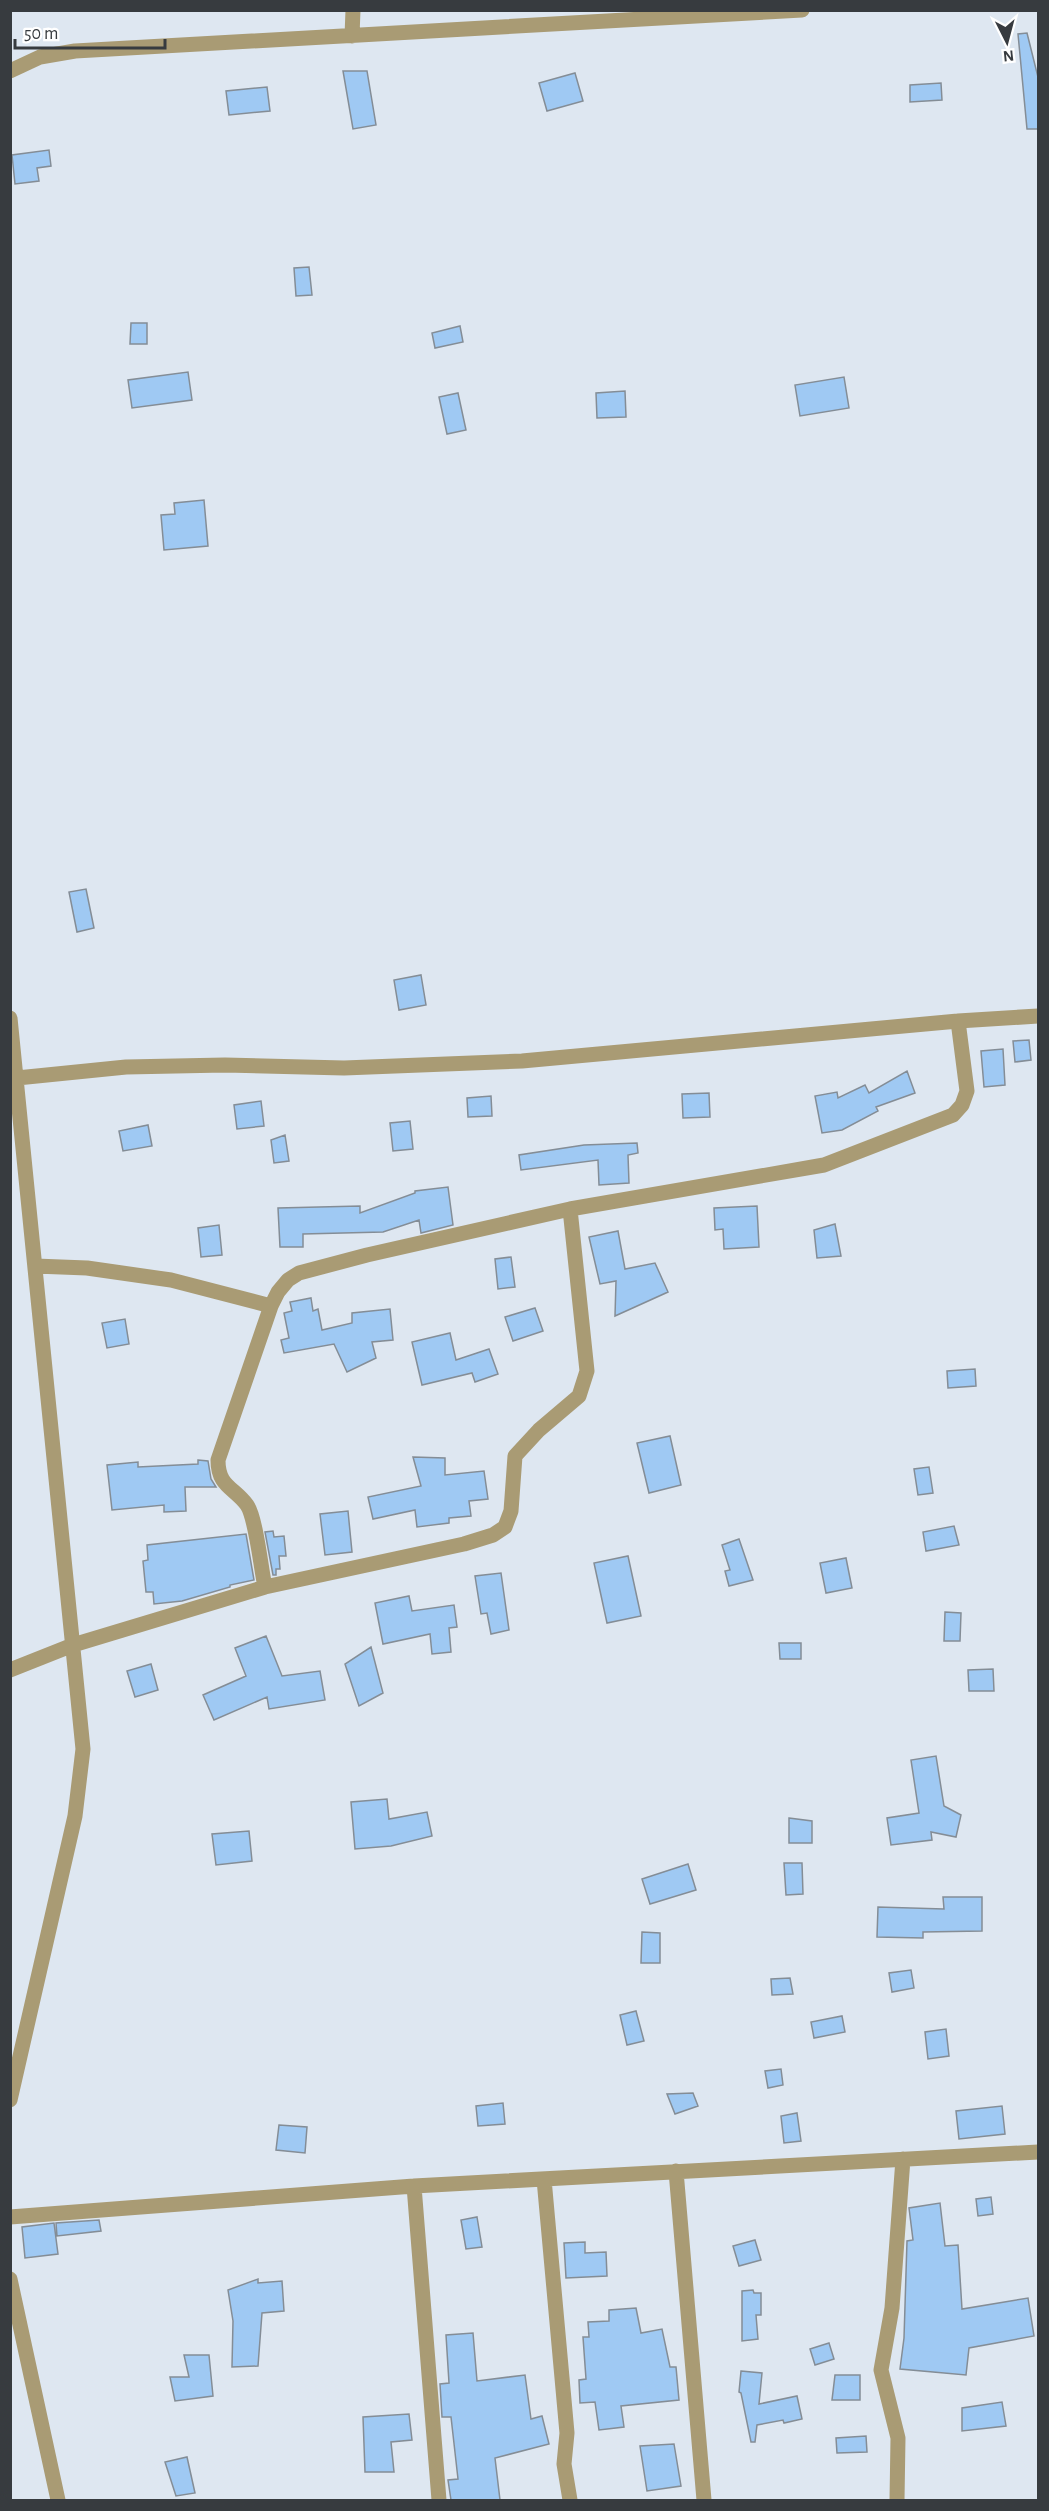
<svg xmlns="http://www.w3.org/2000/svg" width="1049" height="2511" font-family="'Alegreya Sans',sans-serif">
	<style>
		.building { fill: #9fc9f3; stroke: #848d96; stroke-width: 1.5 }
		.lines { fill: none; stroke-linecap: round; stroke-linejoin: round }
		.minor { stroke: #a99b74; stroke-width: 15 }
	</style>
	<rect width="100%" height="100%" fill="#dee7f1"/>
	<path class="building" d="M1027 33 1038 77V129H1027L1018 34Z
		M343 71H367L376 125 353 129Z
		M575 73 583 101 547 111 539 83Z
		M941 83 942 100 910 102V85Z
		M267 87 270 111 229 115 226 91Z
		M49 150 51 166 37 168 39 181 15 184 12 155Z
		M309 267 312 295 296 296 294 268Z
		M131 323H147V344H130Z
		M460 326 463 342 435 348 432 333Z
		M188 372 192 400 132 408 128 380Z
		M844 377 849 408 800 416 795 385Z
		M625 391 626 417 597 418 596 393Z
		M458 393 466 430 447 434 439 397Z
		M204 500 208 546 164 550 161 515 175 514 174 503Z
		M86 889 94 928 77 932 69 892Z
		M421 975 426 1005 399 1010 394 980Z
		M1029 1040 1031 1060 1015 1062 1013 1041Z
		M1003 1049 1005 1085 984 1087 981 1051Z
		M907 1071 915 1093 876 1107 878 1111 842 1130 822 1133 815 1096 837 1092 838 1098 865 1085 869 1093Z
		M709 1093 710 1117 683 1118 682 1094Z
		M491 1096 492 1116 468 1117 467 1098Z
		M261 1101 264 1126 237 1129 234 1105Z
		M410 1121 413 1149 393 1151 390 1123Z
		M148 1125 152 1146 123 1151 119 1131Z
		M285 1135 289 1161 274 1163 271 1140Z
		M637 1143 638 1153 628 1155 629 1183 599 1185 598 1160 521 1170 519 1155 584 1145Z
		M448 1187 453 1225 421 1233 419 1220 383 1232 303 1234V1247H280L278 1208 360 1206V1213L415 1193V1191Z
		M757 1206 759 1247 724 1249 723 1229 715 1230 714 1208Z
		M835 1224 841 1256 817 1258 814 1230Z
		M219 1225 222 1255 201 1257 198 1228Z
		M618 1231 625 1269 655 1263 668 1292 615 1316 616 1281 600 1284 589 1237Z
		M511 1257 515 1287 498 1289 495 1259Z
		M311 1298 313 1311 318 1309 322 1330 352 1323V1313L390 1309 393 1340 372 1342 376 1358 347 1372 334 1344 284 1353 281 1340 289 1338 284 1313 292 1311 290 1302Z
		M535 1308 543 1331 513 1341 505 1317Z
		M125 1319 129 1344 107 1348 102 1323Z
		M450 1333 456 1360 489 1349 498 1374 475 1382 472 1373 422 1385 412 1342Z
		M975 1369 976 1386 948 1388 947 1371Z
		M670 1436 681 1485 649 1493 637 1443Z
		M413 1457 445 1458V1475L484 1471 488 1499 469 1501 471 1516 449 1518V1523L417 1527 415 1510 373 1519 368 1497 421 1486Z
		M198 1460 208 1461 211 1479 216 1487H185L186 1511 164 1512V1505L112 1510 107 1465 138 1462V1467L198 1464Z
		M929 1467 933 1493 918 1495 914 1469Z
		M348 1511 352 1552 325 1555 320 1514Z
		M954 1526 959 1545 926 1551 923 1532Z
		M273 1531 274 1537 284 1536 286 1556H279L280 1569H276V1575H273L265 1532Z
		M246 1534 254 1580 230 1585V1587L182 1601 154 1604 153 1592H146L143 1561 148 1560 147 1545Z
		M739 1539 753 1580 729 1586 725 1571 730 1570 722 1545Z
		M628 1556 641 1616 607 1623 594 1563Z
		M846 1558 852 1588 826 1593 820 1563Z
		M501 1573 509 1630 491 1634 487 1613 481 1614 475 1576Z
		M409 1596 412 1611 454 1605 457 1627 449 1628 451 1652 432 1654 430 1634 383 1644 375 1603Z
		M945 1612 961 1613 960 1641H944Z
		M266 1636 282 1676 320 1671 325 1700 269 1709 267 1697 214 1720 203 1695 246 1676 235 1648Z
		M779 1643H801V1659H780Z
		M371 1647 383 1693 359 1706 345 1664Z
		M151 1664 158 1690 135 1697 127 1671Z
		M993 1669 994 1691H969L968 1670Z
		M936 1756 944 1806 961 1815 956 1837 931 1832 932 1840 891 1845 887 1818 919 1813 911 1760Z
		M387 1799 389 1819 427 1812 432 1836 391 1846 355 1849 351 1802Z
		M789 1818 812 1821V1843H789Z
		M249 1831 252 1861 216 1865 212 1834Z
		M784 1863H802L803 1894 786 1895Z
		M688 1864 696 1890 650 1904 642 1879Z
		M943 1897H982V1931L923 1932V1938L877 1937 878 1907 944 1909Z
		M642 1932 660 1933V1963H641Z
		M911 1970 914 1988 892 1992 889 1973Z
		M790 1978 793 1994 772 1995 771 1979Z
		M636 2011 644 2041 627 2045 620 2015Z
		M842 2016 845 2032 814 2038 811 2022Z
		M946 2029 949 2056 928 2059 925 2032Z
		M781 2069 783 2085 768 2088 765 2071Z
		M693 2093 698 2106 675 2114 667 2094Z
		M503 2103 505 2124 478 2126 476 2106Z
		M1002 2106 1005 2134 959 2139 956 2111Z
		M797 2113 801 2141 784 2143 781 2116Z
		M279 2125 307 2127 305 2153 276 2150Z
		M991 2197 993 2214 978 2216 976 2199Z
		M940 2203 945 2246 958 2245 962 2309 1028 2298 1034 2336 969 2348 966 2375 900 2369 904 2338 907 2241 913 2240 909 2208Z
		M477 2217 482 2247 466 2249 461 2220Z
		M99 2220 101 2231 57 2236 56 2223Z
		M54 2223 58 2254 25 2258 22 2227Z
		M755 2240 761 2260 739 2266 733 2246Z
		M585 2242V2253L606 2252 607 2276 566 2278 564 2243Z
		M258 2279V2283L282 2281 284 2311 262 2313 258 2366 232 2367 233 2321 228 2290Z
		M753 2290 754 2293H761V2315H756L758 2339 742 2341V2291Z
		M636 2308 641 2333 662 2329 670 2367H676L679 2400 621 2406 624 2427 599 2430 595 2402 580 2403 579 2380 586 2379 583 2337H589L588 2322 609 2321V2310Z
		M473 2333 477 2381 525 2375 531 2419 542 2416 549 2444 495 2458 500 2500H451L448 2480 458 2479 451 2417H442L440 2384 449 2383 446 2335Z
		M829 2343 834 2359 815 2365 810 2349Z
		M184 2355H209L213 2396 175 2401 170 2377H189Z
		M741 2371 762 2373 759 2404 797 2396 802 2419 784 2423 783 2420 757 2425 755 2442H751L741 2393 739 2392Z
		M835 2375H860V2400H832Z
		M1002 2402 1006 2426 962 2431V2408Z
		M409 2414 412 2440 391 2442 394 2472H365L363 2417Z
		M866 2436 867 2452 837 2453 836 2438Z
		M674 2444 681 2486 647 2491 640 2446Z
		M187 2457 195 2493 176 2496 165 2462Z"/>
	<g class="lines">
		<path class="minor" d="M352 36 353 10
			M10 71 40 57 75 51 802 10
			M10 1018 83 1749 75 1816 10 2100
			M17 1078 126 1067 225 1065 344 1068 522 1061 958 1021 1038 1016
			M35 1266 87 1268 171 1280 271 1306
			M265 1587C261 1569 256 1518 247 1505 234 1487 218 1487 218 1460L271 1306 278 1292 288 1280 299 1273 367 1255 570 1209 824 1165 953 1115 962 1105 967 1091 958 1021
			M10 1670 73 1645 265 1587 464 1544 493 1535 505 1527 511 1511 515 1456 539 1430 579 1396 587 1371 570 1209
			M676 2171 704 2500
			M544 2179 567 2433 564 2464 570 2500
			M414 2186 439 2500
			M10 2217 414 2186 1038 2152
			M10 2279 58 2500
			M897 2500 898 2438 881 2370 892 2308 903 2159"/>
	</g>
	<rect width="1049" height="2511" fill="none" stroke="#373b3f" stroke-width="24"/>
	<g transform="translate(1007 42) rotate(174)" stroke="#ffffff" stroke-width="4.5" paint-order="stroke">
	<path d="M0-4.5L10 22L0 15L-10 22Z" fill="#373b3f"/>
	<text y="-9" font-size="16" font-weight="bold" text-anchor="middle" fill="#373b3f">N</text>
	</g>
	<path d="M15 39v9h150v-9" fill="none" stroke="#373b3f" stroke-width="3"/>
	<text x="24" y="39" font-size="18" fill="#373b3f" stroke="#ffffff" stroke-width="4.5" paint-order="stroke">50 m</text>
</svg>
